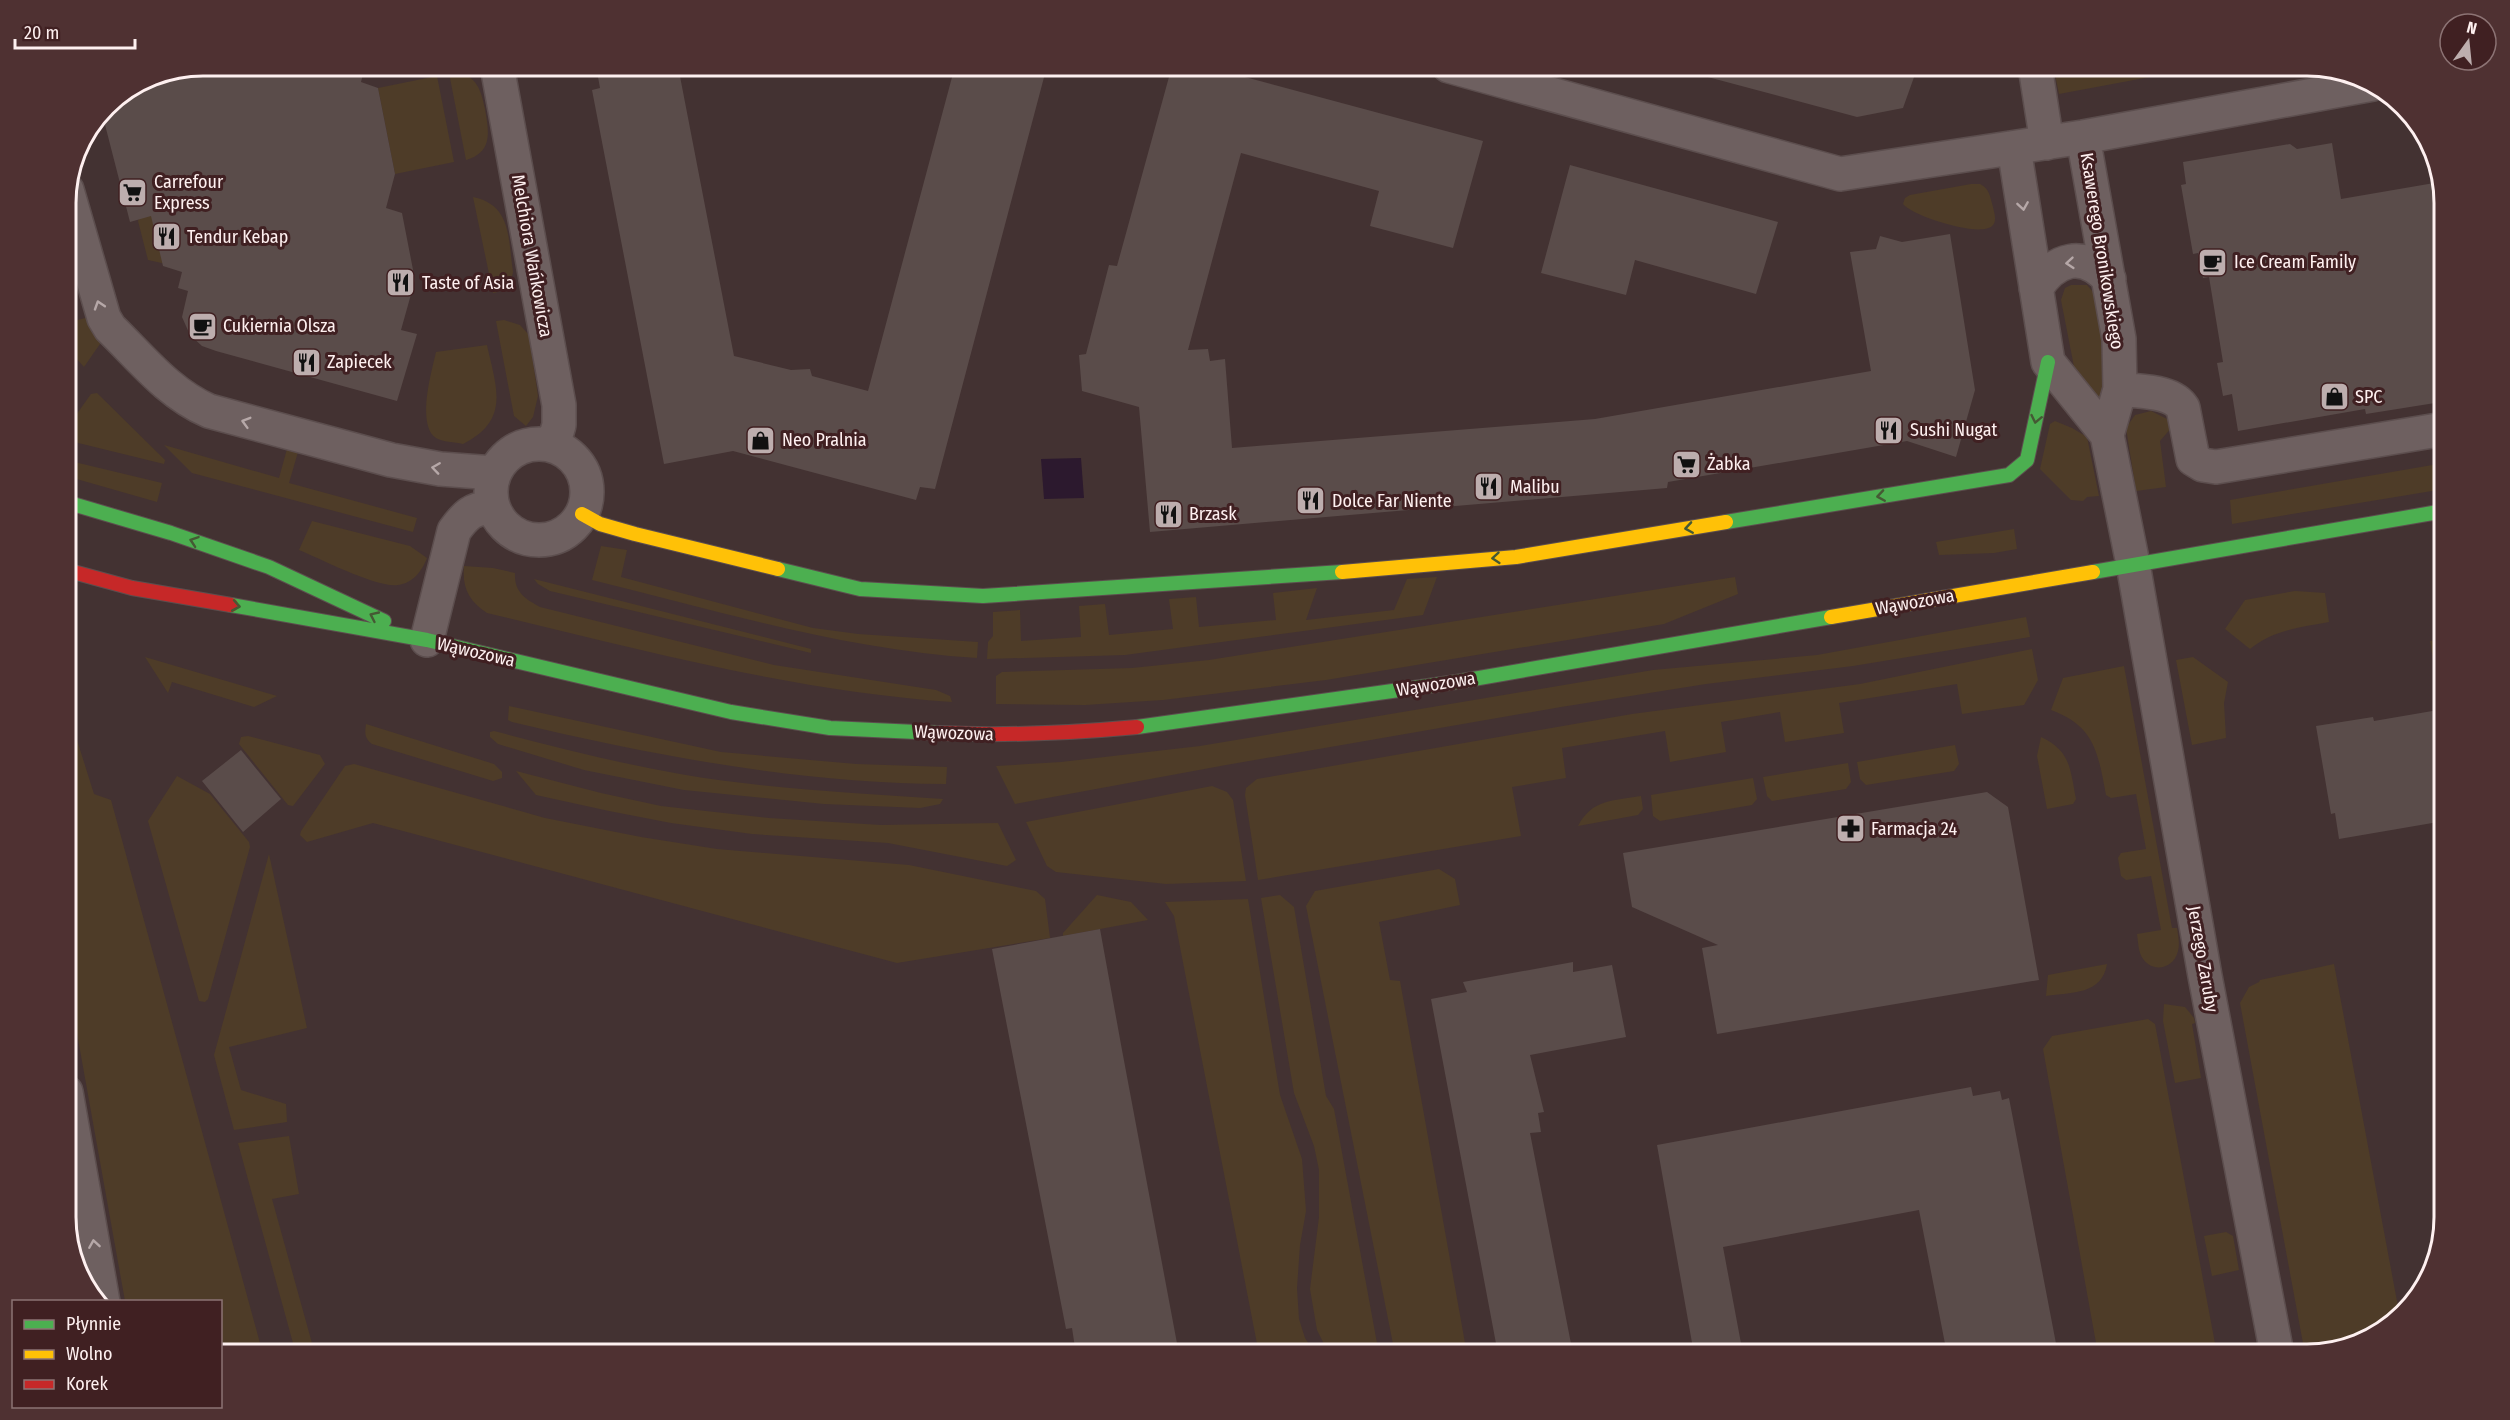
<svg xmlns="http://www.w3.org/2000/svg" width="2510" height="1420" font-family="'Fira Sans Condensed',sans-serif">
	<style>
		.green { fill: #4e3c28 }
		.water { fill: #2c192e }
		.building { fill: #5a4c4a }
		.lines { fill: none; stroke-linecap: round; stroke-linejoin: round }
		.street-casing { stroke: #5c4e4e; stroke-width: 36 }
		.fast-casing { stroke: #5c4e4e; stroke-width: 16 }
		.slow-casing { stroke: #5c4e4e; stroke-width: 16 }
		.jam-casing { stroke: #5c4e4e; stroke-width: 16 }
		.street { stroke: #6e6060; stroke-width: 33 }
		.fast { stroke: #4caf50; stroke-width: 14 }
		.slow { stroke: #ffc107; stroke-width: 14 }
		.jam { stroke: #c62828; stroke-width: 14 }
		.oneway { stroke: #b6a8a8 }
		.oneway2 { stroke: #455934 }
		.labels { text-anchor: middle; stroke-width: 6; stroke-linejoin: round; paint-order: stroke }
		.poi-label { font-size: 18px; fill: #fef0f0; stroke: #402022; text-anchor: start }
		.street-label { font-size: 18px; fill: #fef0f0; stroke: #402022 }
		.rim { fill: none; stroke: #fef0f0; stroke-width: 3 }
	</style>
	<rect width="100%" height="100%" fill="#433232"/>
	<path class="green" d="M2103 66H2164L2166 74 2059 94 2055 75Z
		M456 72C477 76 481 90 485 109 489 132 493 152 466 160L449 73Z
		M437 76 454 162 395 174 378 88Z
		M155 183 171 265 148 260 138 221Z
		M1971 184H1980C1990 189 1990 197 1993 207 1994 212 1997 220 1993 225 1983 239 1912 216 1903 204L1905 198 1910 195Z
		M473 197C512 205 508 239 513 272 511 283 505 291 493 293Z
		M2071 285H2087L2093 292 2110 383 2105 407 2077 382 2061 300 2065 288Z
		M89 317 102 341 84 367 66 347V323Z
		M504 320 520 325 529 335 538 396 533 417 526 426 514 416 496 321Z
		M487 345C496 387 511 420 463 444 455 442 442 442 436 438 416 425 432 370 436 352Z
		M97 393 165 460 164 464 66 440V429L91 394Z
		M2151 411 2169 420 2172 427 2160 441 2166 487 2136 491 2126 428 2135 415Z
		M2055 421 2072 428 2087 437 2099 496 2087 497 2083 501 2071 500 2040 469 2050 424Z
		M164 445 279 478 287 449 298 452 289 483 417 518 413 532 192 473Z
		M66 460 162 483 157 502 66 476Z
		M2444 463V489L2232 524 2230 500Z
		M312 521 410 546 427 558C422 571 413 583 398 585 377 588 321 559 299 550Z
		M2014 529 2017 549 1994 553 1939 555 1936 542Z
		M601 546 627 550 621 577 813 628 858 634 978 642 977 658C846 650 719 611 592 580Z
		M464 566 493 568 515 573C514 592 525 599 540 607L774 665 936 690 950 696 952 702C793 691 641 650 487 613 469 601 462 588 464 566Z
		M1437 577 1423 615 1125 655 987 659 988 642 993 636V612L1020 610 1021 641 1081 637 1079 606 1105 604 1109 635 1173 629 1169 599 1196 597 1199 627 1276 620 1273 593 1317 588 1306 620 1394 610 1407 579Z
		M1735 577 1738 594 1664 624 1326 680 1163 700 1085 705 996 704V676L1002 672 1132 668 1209 660Z
		M534 579 811 649V653L550 591 538 584Z
		M2295 591 2325 593 2329 622C2302 627 2272 630 2250 649L2225 629 2245 600Z
		M2026 617 2030 637 1853 666 1706 684 1561 707 1226 765 1015 804 996 766 1061 762 1200 746 1653 670 1817 655Z
		M2444 638V670L2435 672 2430 641Z
		M2032 649 2038 680 2024 705 1962 714 1957 684 1839 703 1844 733 1785 742 1780 712 1721 722 1726 752 1670 762 1665 731 1562 748 1566 778 1512 787 1521 836 1258 880 1245 795 1246 788 1257 779 1632 714 1860 684Z
		M145 657 277 696 254 707 172 682 168 693Z
		M2193 657 2228 682 2224 703 2226 738 2192 745 2176 660Z
		M2124 666 2172 928H2177C2178 935 2180 944 2178 951 2173 972 2147 973 2140 953 2138 947 2138 940 2137 934L2161 930 2151 876 2126 880 2121 876 2118 858 2121 853 2146 849 2136 794 2111 798 2106 795C2098 753 2095 726 2051 710L2063 678Z
		M66 705 94 794 111 800 263 1354H221L220 1302 125 1301 73 1011 68 967 69 908 66 884Z
		M509 706 721 752 856 764 947 767 946 784C798 783 655 756 512 722L508 720Z
		M366 724 494 764 502 772V778L493 781 372 744C364 738 365 733 366 724Z
		M494 731C555 747 617 763 680 774 767 789 855 793 943 799L940 804 920 808 824 804 684 790 584 770 498 744 490 737V732Z
		M248 736 320 755 325 764 293 806 288 805 239 744 241 737Z
		M2041 737C2071 751 2070 769 2076 799L2073 804 2047 809 2037 756Z
		M1955 745 1959 764 1954 771 1866 785 1860 779 1857 762Z
		M1848 763 1851 782 1846 789 1772 801 1767 796 1763 777Z
		M354 764 545 818 641 837 717 849 909 865 1036 891 1045 899 1050 938 897 963 373 823 307 842 300 835 301 831 345 766Z
		M516 771 601 793 661 806 769 818 881 825 998 823 1016 860 1007 866 888 843 752 834 671 823 609 811 536 795Z
		M177 776 210 794 249 842 250 847 208 999 205 1002 199 1001 148 821Z
		M1753 778 1757 799 1752 805 1660 821 1653 816 1651 795Z
		M1212 786 1227 792 1233 800 1246 881 1166 884 1056 872 1047 866 1026 822Z
		M1641 796 1643 809 1638 815 1578 826C1592 799 1613 801 1641 796Z
		M269 854 307 1028 229 1047 241 1090 286 1104 287 1122 234 1130 214 1055Z
		M1439 869 1455 879 1460 905 1379 922 1390 980 1400 981 1467 1354H1395L1306 906 1315 891Z
		M1097 895 1131 902 1148 920 1063 936V933Z
		M1280 895 1294 907 1326 1096 1334 1109 1379 1354H1329L1317 1330 1310 1289 1319 1217V1170L1314 1146 1294 1093 1261 898Z
		M1248 899 1280 1095 1302 1159 1306 1211 1300 1245 1297 1288 1299 1319 1305 1338 1315 1354H1259L1174 916 1165 902Z
		M2107 964C2102 995 2072 992 2046 996L2048 975Z
		M2334 964 2399 1312 2376 1335 2305 1354 2240 1003 2249 987 2259 982 2260 980Z
		M2164 1004 2185 1007 2194 1018 2195 1023 2192 1024 2201 1078 2175 1083 2163 1021Z
		M2148 1019 2155 1024 2217 1354H2098L2043 1049 2052 1036Z
		M289 1136 299 1194 272 1199 315 1354H296L238 1143Z
		M2226 1232 2233 1236 2239 1270 2212 1276 2204 1236Z"/>
	<path class="water" d="M1081 458 1084 498 1044 499 1041 459Z"/>
	<path class="building" d="M203 66H365L361 82 378 88 395 174 386 208 402 213 415 280 401 330 417 334 397 401 216 351 202 346 190 335 182 317 188 291 178 288 182 272 163 266 151 216 130 222 102 113 106 106 151 76Z
		M596 66H678L734 356 791 370 810 369 812 376 868 391 955 66H1047L935 489 920 487 916 500 733 451 664 464 592 90 600 88Z
		M1172 66H1204L1483 141 1453 248 1370 226 1379 191 1241 153 1188 350 1208 349 1210 361 1225 359 1232 448 1595 419 1871 371 1850 252 1876 249 1880 236 1902 242 1950 234 1975 390 1956 457 1907 441 1668 482 1667 488 1150 532 1139 407 1082 391 1079 355 1086 354 1109 265 1117 266Z
		M1706 66H1918L1903 108 1857 117 1704 76Z
		M2332 143 2341 199 2440 182 2444 195V395L2434 397 2435 403 2366 414 2365 409 2238 431 2232 394 2223 396 2217 363 2223 362 2209 277 2203 278 2198 253 2193 254 2181 185 2186 184 2183 162 2290 144 2297 149Z
		M1570 165 1778 222 1756 294 1635 260 1626 295 1541 273Z
		M2444 709V821L2339 839 2335 813 2331 814 2316 726 2373 717 2374 721Z
		M241 750 281 799 243 832 202 781Z
		M1987 792 2008 807 2039 980 1717 1034 1702 948 1718 945 1632 907 1623 853Z
		M1100 929 1122 1050 1179 1354H1076L1072 1328 1066 1329 992 949Z
		M1573 962V972L1612 965 1626 1037 1530 1055 1544 1112 1538 1113 1541 1132 1530 1133 1573 1354H1498L1431 999 1467 992 1463 982Z
		M1971 1087 1973 1096 2000 1091 2002 1100 2009 1098 2058 1354H1947L1919 1210 1723 1247 1743 1354H1694L1657 1145Z"/>
	<g class="lines">
		<defs>
			<path id="street" d="M497 66 559 405V425L553 446
				M1449 66 1840 174 2083 137 2373 84
				M2035 66 2047 143
				M2083 137 2119 339 2120 389 2107 435 2133 564 2205 976 2277 1354
				M2014 148 2048 362 2107 435
				M67 190 104 318 110 328C141 358 168 393 209 411L391 460 440 469 494 473
				M2036 288C2056 258 2083 250 2109 279
				M2120 389C2140 392 2172 390 2183 408L2193 459 2203 465 2216 467 2444 429
				M491 492a48 48 0 1 1 96 0a48 48 0 1 1-96 0Z
				M427 640 454 531C467 513 471 510 493 506
				M66 1092 103 1302"/>
			<path id="fast" d="M66 502 171 533 269 567 384 621
				M1726 522 2009 475 2027 460 2048 362
				M778 569 860 589 983 596 1342 572
				M2093 572 2444 511
				M231 605 427 640 731 712 830 728 938 733
				M1137 727 1456 682 1831 617"/>
			<path id="slow" d="M582 514 600 524 635 534 778 569
				M1342 572 1516 557 1726 522
				M1831 617 2093 572"/>
			<path id="jam" d="M66 570 132 588 231 605
				M938 733C1005 736 1071 733 1137 727"/>
		</defs>
		<use href="#street" class="street-casing"/>
		<use href="#fast" class="fast-casing"/>
		<use href="#slow" class="slow-casing"/>
		<use href="#jam" class="jam-casing"/>
		<use href="#street" class="street"/>
		<use href="#fast" class="fast"/>
		<use href="#slow" class="slow"/>
		<use href="#jam" class="jam"/>
	</g>
	<defs><path id="oneway-chevron" d="M-2-3.5L2.5 0L-2 3.5" fill="none" stroke-width="1.6" stroke-linecap="round" stroke-linejoin="round" transform="scale(1.5)"/></defs>
	<g class="oneway">
		<use href="#oneway-chevron" transform="translate(2023 206) rotate(81)"/>
		<use href="#oneway-chevron" transform="translate(2070 263) rotate(175)"/>
		<use href="#oneway-chevron" transform="translate(99 305) rotate(-108)"/>
		<use href="#oneway-chevron" transform="translate(246 422) rotate(-164)"/>
		<use href="#oneway-chevron" transform="translate(436 468) rotate(-172)"/>
		<use href="#oneway-chevron" transform="translate(94 1244) rotate(-99)"/>
	</g>
	<g class="oneway2">
		<use href="#oneway-chevron" transform="translate(2036 419) rotate(102)"/>
		<use href="#oneway-chevron" transform="translate(1881 496) rotate(171)"/>
		<use href="#oneway-chevron" transform="translate(1689 528) rotate(171)"/>
		<use href="#oneway-chevron" transform="translate(194 541) rotate(-161)"/>
		<use href="#oneway-chevron" transform="translate(1496 558) rotate(175)"/>
		<use href="#oneway-chevron" transform="translate(236 606) rotate(10)"/>
		<use href="#oneway-chevron" transform="translate(374 616) rotate(-155)"/>
	</g>
	<defs>
		<symbol id="supermarket-square" viewBox="-11 -11 22 22"><rect x="-9" y="-9" width="18" height="18" rx="4" fill="#bdaeae" stroke="#402022"/><path d="M-6-5.5h2.5l.6 2H6L4.5 2H-2.5L-4.4-4H-6ZM-1.5 3.2a1.3 1.3 0 1 0 .1 0ZM3 3.2a1.3 1.3 0 1 0 .1 0Z" fill="#111"/></symbol>
		<symbol id="restaurant-square" viewBox="-11 -11 22 22"><rect x="-9" y="-9" width="18" height="18" rx="4" fill="#bdaeae" stroke="#402022"/><path d="M-5-6h1v4h1v-4h1v4h1v-4h1v5L-1.5 .5V6h-2V.5L-5-1ZM5-6V6H3V1.5H1.5Q1.5-4 5-6Z" fill="#111"/></symbol>
		<symbol id="cafe-square" viewBox="-11 -11 22 22"><rect x="-9" y="-9" width="18" height="18" rx="4" fill="#bdaeae" stroke="#402022"/><path d="M-5.5-4.5H6V0H3Q3 3.5 0 3.5H-2.5Q-5.5 3.5-5.5 0ZM3-3.2v2h1.7v-2ZM-6 4.5H4V6H-6Z" fill="#111"/></symbol>
		<symbol id="shop-square" viewBox="-11 -11 22 22"><rect x="-9" y="-9" width="18" height="18" rx="4" fill="#bdaeae" stroke="#402022"/><path d="M-5-2.5h2.3a2.7 3.5 0 0 1 5.4 0H5L5.5 6h-11ZM-1.5-2.5h3a1.5 2.3 0 0 0-3 0Z" fill="#111"/></symbol>
		<symbol id="pharmacy-square" viewBox="-11 -11 22 22"><rect x="-9" y="-9" width="18" height="18" rx="4" fill="#bdaeae" stroke="#402022"/><path d="M-2-6h4v4h4v4h-4v4h-4v-4h-4v-4h4Z" fill="#111"/></symbol>
	</defs>
	<g fill-rule="evenodd">
		<use href="#supermarket-square" x="116" y="176" width="33" height="33"/>
		<use href="#restaurant-square" x="150" y="220" width="33" height="33"/>
		<use href="#cafe-square" x="2196" y="246" width="33" height="33"/>
		<use href="#restaurant-square" x="384" y="266" width="33" height="33"/>
		<use href="#cafe-square" x="186" y="310" width="33" height="33"/>
		<use href="#restaurant-square" x="290" y="346" width="33" height="33"/>
		<use href="#shop-square" x="2318" y="380" width="33" height="33"/>
		<use href="#restaurant-square" x="1872" y="414" width="33" height="33"/>
		<use href="#shop-square" x="744" y="424" width="33" height="33"/>
		<use href="#supermarket-square" x="1670" y="448" width="33" height="33"/>
		<use href="#restaurant-square" x="1472" y="470" width="33" height="33"/>
		<use href="#restaurant-square" x="1294" y="484" width="33" height="33"/>
		<use href="#restaurant-square" x="1152" y="498" width="33" height="33"/>
		<use href="#pharmacy-square" x="1834" y="812" width="33" height="33"/>
	</g>
	<g class="labels">
		<g class="poi-label">
			<text x="154" y="188">Carrefour<tspan x="154" dy="21">Express</tspan></text>
			<text x="187" y="243">Tendur Kebap</text>
			<text x="2234" y="268">Ice Cream Family</text>
			<text x="422" y="289">Taste of Asia</text>
			<text x="223" y="332">Cukiernia Olsza</text>
			<text x="327" y="368">Zapiecek</text>
			<text x="2355" y="403">SPC</text>
			<text x="1910" y="436">Sushi Nugat</text>
			<text x="782" y="446">Neo Pralnia</text>
			<text x="1707" y="470">Żabka</text>
			<text x="1510" y="493">Malibu</text>
			<text x="1332" y="507">Dolce Far Niente</text>
			<text x="1189" y="520">Brzask</text>
			<text x="1871" y="835">Farmacja 24</text>
		</g>
		<g class="street-label">
			<text transform="translate(2102 251) rotate(81)" y="6">Ksawerego Bronikowskiego</text>
			<text transform="translate(532 256) rotate(80)" y="6">Melchiora Wańkowicza</text>
			<text transform="translate(1915 602) rotate(-10)" y="6">Wąwozowa</text>
			<text transform="translate(476 652) rotate(13)" y="6">Wąwozowa</text>
			<text transform="translate(1436 684) rotate(-9)" y="6">Wąwozowa</text>
			<text transform="translate(954 733) rotate(2)" y="6">Wąwozowa</text>
			<text transform="translate(2203 959) rotate(80)" y="6">Jerzego Zaruby</text>
		</g>
	</g>
	<path d="M0 0H2510V1420H0ZM203 76H2307A127 127 0 0 1 2434 203V1217A127 127 0 0 1 2307 1344H203A127 127 0 0 1 76 1217V203A127 127 0 0 1 203 76Z" fill="#4f3132" fill-rule="evenodd"/>
	<path class="rim" d="M203 76H2307A127 127 0 0 1 2434 203V1217A127 127 0 0 1 2307 1344H203A127 127 0 0 1 76 1217V203A127 127 0 0 1 203 76Z"/>
	<rect x="12" y="1300" width="210" height="108" fill="#402022" stroke="#8c7374" stroke-width="1.5"/>
	<rect x="24" y="1320" width="30" height="9" fill="#4caf50" stroke="#8c7374" stroke-width="1.5"/>
	<text x="66" y="1330" font-size="18" fill="#fef0f0">Płynnie</text>
	<rect x="24" y="1350" width="30" height="9" fill="#ffc107" stroke="#8c7374" stroke-width="1.5"/>
	<text x="66" y="1360" font-size="18" fill="#fef0f0">Wolno</text>
	<rect x="24" y="1380" width="30" height="9" fill="#c62828" stroke="#8c7374" stroke-width="1.5"/>
	<text x="66" y="1390" font-size="18" fill="#fef0f0">Korek</text>
	<g transform="translate(2468 42) rotate(15)"><circle r="28" fill="#402022" stroke="#8c7374" stroke-width="1.5"/>
	<path d="M0-4.5L10 22L0 15L-10 22Z" fill="#bdaeae"/>
	<text y="-9" font-size="16" font-weight="bold" text-anchor="middle" fill="#fef0f0">N</text>
	</g>
	<path d="M15 39v9h120v-9" fill="none" stroke="#fef0f0" stroke-width="3"/>
	<text x="24" y="39" font-size="18" fill="#fef0f0" stroke="#402022" stroke-width="4.5" paint-order="stroke">20 m</text>
</svg>
